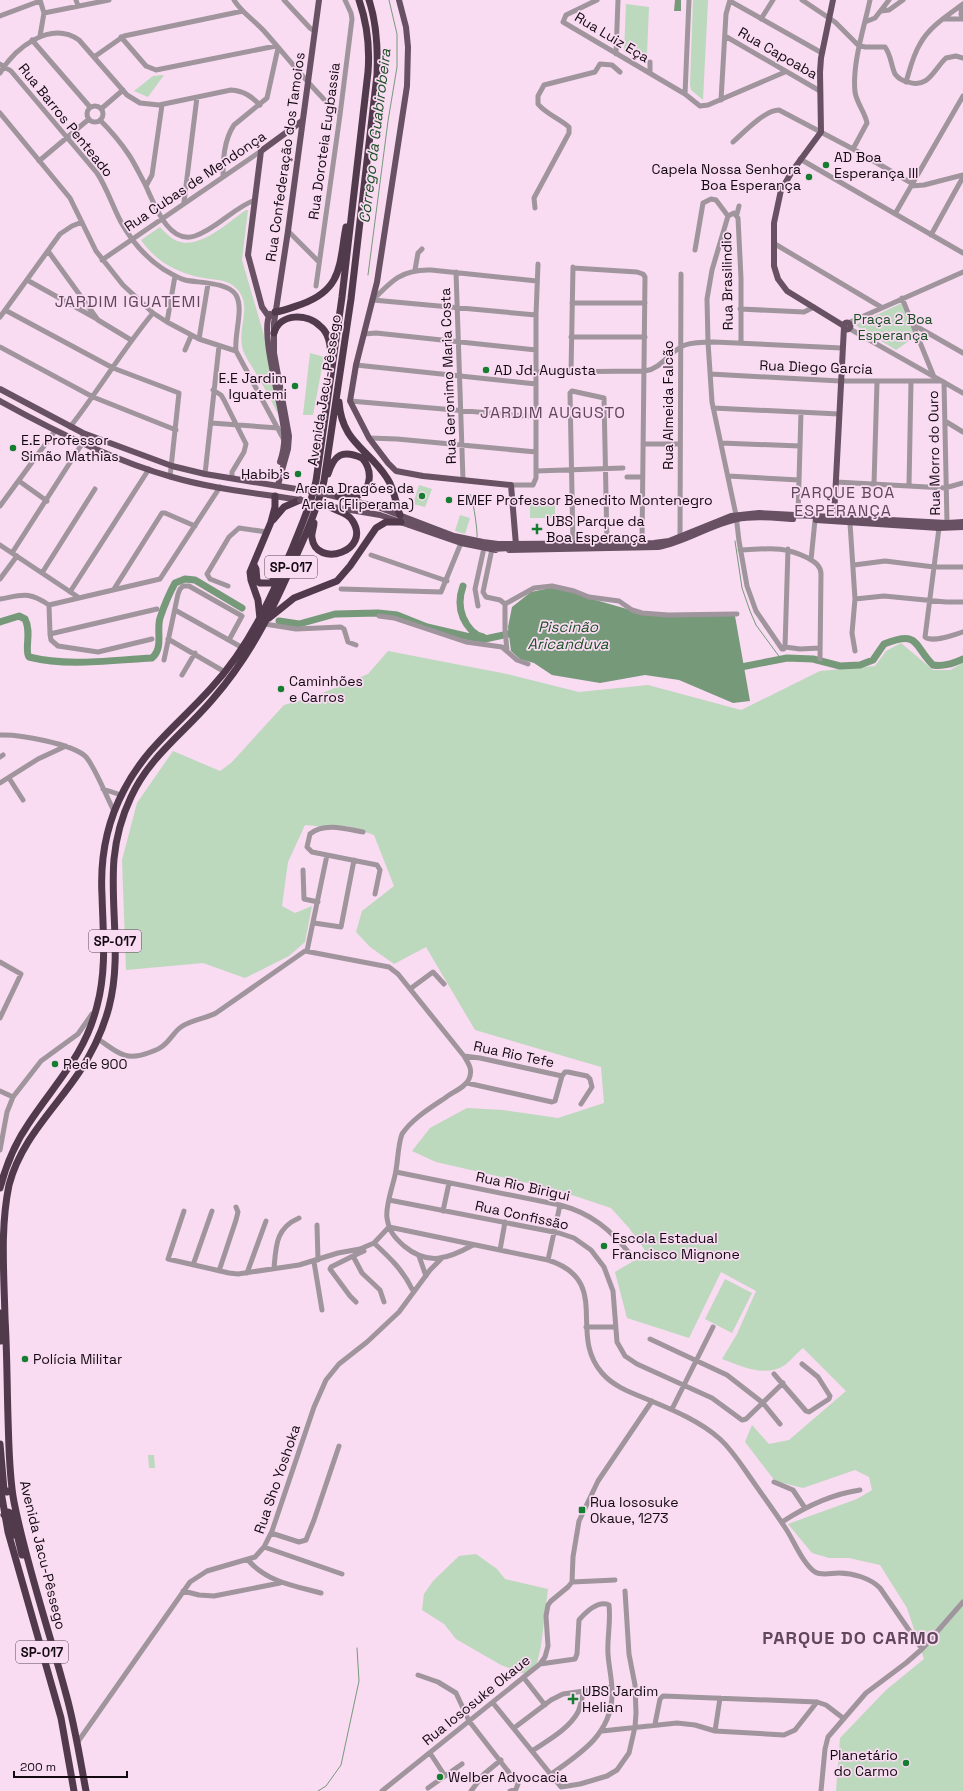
<svg xmlns="http://www.w3.org/2000/svg" width="963" height="1791" font-family="'Space Grotesk',sans-serif">
	<style>
		.green { fill: #bcd8bd }
		.water { fill: #769979 }
		.lines { fill: none; stroke-linecap: round; stroke-linejoin: round }
		.stream { stroke: #769979; stroke-width: 1 }
		.river { stroke: #769979; stroke-width: 7 }
		.minor { stroke: #a0949d; stroke-width: 5 }
		.major { stroke: #675162; stroke-width: 6 }
		.highway { stroke: #523a4d; stroke-width: 7 }
		.major-bridge { stroke: #675162; stroke-width: 6 }
		.poi-dot { fill: #167c30; stroke: #f9dbf2; stroke-width: 1.5 }
		.labels { text-anchor: middle; stroke-width: 3.5; stroke-linejoin: round; paint-order: stroke }
		.shield { fill: #f9dbf2; stroke: #584854; stroke-width: 1 }
		.shield-label { font-size: 13px; font-weight: bold; fill: #130911 }
		.street-label { font-size: 14px; fill: #130911; stroke: #f9dbf2 }
		.poi-label { font-size: 14px; fill: #130911; stroke: #f9dbf2; text-anchor: start }
		.park-label { font-size: 14px; fill: #194e22; stroke: #f9dbf2 }
		.water-label { font-size: 15px; font-style: italic; fill: #1b5024; stroke: #f9dbf2 }
		.quarter-label { font-size: 16px; letter-spacing: 1px; fill: #60475b; stroke: #f9dbf2 }
		.district-label { font-size: 18px; font-weight: bold; letter-spacing: 1px; fill: #60475b; stroke: #f9dbf2 }
	</style>
	<rect width="100%" height="100%" fill="#f9dbf2"/>
	<path class="green" d="M693 0H708L703 100 691 90 690 84Z
		M626 4 649 7 647 54 624 52Z
		M164 75 148 97 134 91 153 76Z
		M246 210H248L242 260 268 349 279 416C271 400 263 385 254 370 250 363 243 354 242 346 238 325 253 305 236 288 227 279 215 280 204 278 179 274 156 262 141 240L160 227C165 232 170 238 177 241 200 250 228 222 246 210Z
		M902 303 916 336 896 350 855 325Z
		M310 353 324 357 313 415H303Z
		M419 485 432 489 425 507 413 504Z
		M530 504H555V518H530Z
		M460 515 470 518 465 534 455 531Z
		M901 643 933 670H950L963 663V1791H836L840 1738 886 1690 924 1659 907 1608 880 1565 849 1558H829L812 1553 788 1524 857 1499 872 1490 869 1477 855 1470 803 1488 775 1481 745 1442 752 1425 769 1444 789 1440 846 1391 803 1348C797 1353 791 1360 785 1365 765 1378 741 1366 722 1359L737 1334 756 1291 721 1272 689 1338 627 1318 615 1272 647 1253 629 1228 611 1208 554 1189 436 1162 412 1151 430 1128 467 1108 503 1110 558 1118 604 1103 601 1067 475 1030 426 947 394 964 370 947 356 932 362 911 394 886 374 835 347 826 327 827 305 825 288 862 282 906 295 913 312 906 305 942 289 956 245 978 203 963 126 970 122 860 137 803 173 751 220 771 231 763 284 705 313 697 368 674 388 651 507 674 579 692 648 685 741 710 820 671 875 666 886 651Z
		M725 1279 752 1293 732 1333 705 1319Z
		M148 1455H154L155 1468H149Z
		M476 1554 497 1569 505 1579 548 1589 541 1646 537 1663 525 1674 501 1665 456 1639 444 1624 422 1610 424 1594 433 1581 459 1556Z"/>
	<path class="water" d="M675 0H681V11H674Z
		M550 588 569 590 585 597 627 609 636 613 735 616 750 701 733 703 679 680 645 675 600 683 552 675 534 663 520 659 511 651 508 627 512 607 531 592Z"/>
	<g class="lines">
		<path class="stream" d="M368 275 388 121 397 67V34L389 0
			M470 494C473 497 478 533 477 537
			M735 541 742 588 750 611 756 625 781 659
			M318 1791 326 1786 341 1765 359 1681 357 1648"/>
		<path class="river" d="M463 586C457 603 460 618 472 631 475 634 478 636 483 637
			M279 621 299 624 335 614 378 613 397 615 427 627 470 637 485 639 518 632
			M0 622 19 616 25 619C32 632 24 650 29 657 69 667 111 660 152 658 164 647 156 632 160 618 164 606 169 594 175 583L185 579 195 580 242 608
			M736 668 787 658 813 659 840 666 860 665 873 660 884 644C920 630 913 645 933 665 944 667 953 663 963 659"/>
		<path class="minor" d="M40 0 44 13 40 36
			M76 0 78 6
			M234 0C241 12 254 20 264 31 289 59 312 90 340 115
			M284 0 310 28 315 31
			M597 0 566 15 563 22 685 94 700 106 708 105 785 72
			M802 0 835 22 858 45 865 47H885C891 55 891 65 895 74 898 78 902 81 908 82 929 89 934 69 946 58L956 56 963 58
			M730 1 822 53
			M962 5 961 14 963 19
			M881 11 889 10 903 0
			M44 13 109 0
			M0 16 40 1
			M761 19 773 0
			M944 19H963
			M865 22 875 18 889 0
			M725 36 820 91
			M121 37 146 66 156 70 276 46
			M32 40 90 107
			M616 54 618 0
			M94 57 124 36 243 11
			M0 64 11 71 97 173C107 188 112 205 121 222 131 240 145 257 163 269 170 273 177 278 185 280 198 283 228 282 236 295 244 309 234 334 236 351L284 440
			M0 73C15 48 50 20 79 40L127 95 140 103 159 105 231 90C244 91 251 96 260 105
			M650 73V62
			M906 82C910 69 913 55 920 44 929 27 948 15 963 4
			M685 94 689 0
			M721 100 726 14 730 0
			M87 114a8 8 0 1 1 16 0a8 8 0 1 1-16 0Z
			M101 109 123 90
			M0 113 70 198 96 251 123 285 153 313 167 322 199 339 236 351
			M100 120C110 130 121 143 129 155 135 164 140 175 145 184 154 203 168 245 195 236 218 228 233 208 255 200
			M733 142C744 132 765 110 779 110L853 149 913 184
			M853 149 867 123C865 112 857 104 855 92 852 64 864 28 870 0
			M800 159 963 253
			M39 161 89 119
			M223 177C223 159 224 140 234 125L267 98 278 48
			M146 186 152 175 162 105
			M911 186 924 185 963 175
			M184 202 197 97
			M535 208 534 198 569 133V127C559 118 546 114 538 104V96L544 85 595 72 600 64 612 65 620 72
			M737 214 739 206
			M895 214 963 96
			M288 231 319 262
			M931 235 963 177
			M775 244 881 307
			M695 250 703 203 711 199 716 200 728 216
			M48 251 98 320 131 340
			M102 260 261 151
			M573 268 637 272 643 274 645 277 642 543
			M415 270 418 253 422 249
			M456 272 463 480
			M27 280 97 319
			M316 286 340 115 352 19 351 13 345 0
			M902 298 934 377
			M373 300C392 280 403 269 431 270L537 281
			M373 300 536 315
			M572 303H645
			M740 309 804 312 814 307
			M5 310 113 368 179 393 170 477
			M0 317 60 234 72 226 82 222
			M167 322 175 276
			M848 323 963 272
			M914 325 963 353
			M850 329 963 393
			M364 334 376 333 536 350
			M571 337H645
			M199 339 208 284
			M741 343V278L738 218 734 213 728 216 712 270 707 299 708 342 712 402 736 515 739 541 747 586 756 611 782 649H784L785 647 800 649 820 648
			M0 347 93 397 176 430
			M185 350 191 336
			M356 365 536 384
			M536 372 645 371C663 368 669 351 685 345 694 342 705 342 714 342L842 348
			M571 372 573 267
			M710 374 840 381H942
			M944 382 947 523
			M213 390 221 395 224 400 246 444 244 452 232 472V478
			M350 401 537 417
			M713 408 839 414
			M945 421 963 432
			M211 423 278 428
			M70 427C99 390 123 349 153 313
			M369 438 397 439 536 452
			M721 443 800 446
			M643 444H680
			M536 471 623 468
			M205 474 219 346
			M728 476 799 480
			M627 477H642
			M19 481 47 501
			M836 482 945 488 963 483
			M874 484 877 382
			M511 485H533L536 478V315L538 264
			M909 486 911 382
			M0 506 55 431
			M798 515 801 412
			M850 523 855 599 852 633 855 651
			M939 528 925 637C933 643 953 635 963 632
			M680 537 681 274
			M573 543 570 393 572 391 604 398 607 543
			M0 545 78 597
			M492 549 483 592 486 597 500 600 505 604V629L507 651
			M740 550C768 549 782 545 808 558 815 562 821 566 821 574L820 659
			M12 553 80 447 83 443V433
			M371 555 447 581
			M811 560 815 520
			M854 565 885 561 934 567H963
			M42 573 95 489
			M0 579 17 556
			M228 586 210 579 207 574 229 537 239 528 267 532
			M114 589 162 513H165L195 526
			M341 589 441 592 461 543
			M70 592 149 469
			M0 599C23 595 28 591 49 605
			M855 599 884 596 946 602H963
			M505 604 534 588 552 586 574 591 589 597 619 601 632 610 642 613 668 615 737 614
			M49 605 160 579 220 487
			M49 605 50 634 51 640 58 646 98 652 152 639
			M478 606 475 589 484 548
			M175 610 243 648
			M379 616 394 618 466 642 502 647 517 660 528 664
			M265 624 296 629 341 627 344 629 348 642 356 645
			M50 634 157 609
			M168 639 225 672
			M785 647 788 549
			M164 660 178 594 180 589 183 586H189L242 616 229 640
			M182 675 195 653
			M0 735C18 734 74 744 86 757 95 767 107 798 114 811
			M0 757 3 755
			M9 778 23 800
			M0 783 38 759 66 746
			M103 789 121 795
			M363 832C347 829 324 822 310 834L307 847 312 852 377 865 380 870 375 894
			M303 870 304 899 318 902
			M314 923 341 927 354 860
			M307 951 327 855
			M0 962 21 974 0 1018
			M410 989 433 972 444 984
			M98 1039C116 1051 125 1062 148 1053 154 1051 160 1049 164 1045 171 1039 175 1031 181 1027 192 1019 205 1019 216 1013L305 951 389 967 398 974 464 1056C469 1064 473 1070 469 1079 465 1088 452 1092 445 1098 430 1108 412 1119 402 1134 398 1145 398 1159 396 1170 394 1184 385 1205 387 1218 389 1231 394 1237 404 1246 428 1266 448 1259 473 1245
			M464 1056 480 1058 562 1076 555 1101 552 1102 467 1083
			M562 1076 565 1072H568L587 1076 590 1079 592 1087 581 1104
			M0 1091 13 1097
			M0 1150 7 1112 13 1097 41 1061 78 1034 92 1014
			M396 1172 560 1205C591 1213 611 1230 630 1254
			M389 1200 559 1233 574 1238 591 1250 604 1267 613 1291 617 1342 625 1356 637 1364 712 1398 742 1420 746 1419 783 1383
			M184 1211 168 1259 229 1273 238 1274 299 1265 338 1253 360 1249 374 1243 389 1227
			M443 1211 449 1183
			M317 1225 318 1260
			M389 1227 548 1260C613 1281 567 1333 602 1373 614 1387 632 1393 649 1400 673 1410 700 1421 720 1439 733 1451 742 1466 752 1480 763 1496 775 1512 786 1529 794 1541 803 1564 815 1572 822 1576 831 1573 839 1573 853 1573 870 1578 880 1588L922 1649
			M374 1243C389 1257 403 1270 412 1289
			M500 1250 505 1222
			M364 1251 353 1256 362 1273 380 1290 384 1302
			M353 1256 331 1267 330 1269 350 1296 356 1302
			M419 1256 426 1276
			M548 1260 560 1205
			M314 1262 322 1310
			M193 1265 212 1211
			M274 1268C276 1245 276 1228 299 1218
			M219 1271 236 1220 238 1212 236 1207
			M247 1273 266 1221
			M586 1327H615
			M650 1339 727 1375 763 1403 780 1424
			M774 1374 806 1411 809 1412 829 1399 830 1396 818 1377 802 1364
			M672 1409 713 1327
			M774 1482 793 1490 805 1508
			M782 1522C805 1507 832 1494 860 1490
			M271 1533 299 1542 306 1540 314 1520 339 1446
			M264 1547 342 1574
			M248 1560C267 1582 295 1586 321 1593
			M572 1582 615 1580
			M183 1591 199 1595 214 1596 280 1583
			M540 1664 575 1659 577 1654 579 1620C586 1612 598 1600 609 1605 611 1621 607 1638 608 1654 609 1669 613 1683 612 1697 610 1736 578 1755 550 1775
			M418 1675 438 1682 456 1693 469 1721 518 1784 516 1789 510 1791
			M524 1678 545 1705
			M493 1703 561 1787 580 1784 607 1776 617 1770 629 1753 635 1727 636 1713 635 1685 629 1654 625 1591
			M655 1724 660 1699 663 1696 817 1702 826 1705 843 1718
			M514 1728 551 1700 563 1694 612 1687
			M602 1731 677 1723 695 1725 715 1731 784 1735 795 1730 817 1702
			M715 1731 720 1698
			M77 1743 190 1582 207 1571 255 1557 264 1547 272 1531 314 1407 326 1380 339 1364 367 1342 399 1312 430 1270 441 1259
			M532 1751C547 1741 569 1729 578 1712 581 1705 582 1697 584 1690
			M430 1753 445 1776
			M428 1788 462 1764
			M382 1791 540 1664 545 1657 548 1646 546 1616 548 1605 551 1601 568 1587 572 1582 573 1557 579 1521 598 1481 652 1401
			M471 1791 484 1774 501 1760
			M821 1791 825 1749 828 1737 866 1693 906 1663 922 1649 963 1602"/>
		<path class="major" d="M399 0 406 27 408 47 407 86 377 282 356 365 350 401 369 438 388 463 396 471 423 476 511 485 516 545 512 548 492 549
			M833 0 821 58 820 72 821 132 793 170 781 190 774 223V266L778 279 787 291 844 326
			M270 314C259 331 283 409 284 432 285 442 283 453 280 462
			M269 317 262 307 248 255 261 151 302 121
			M843.5 326a3.5 3.5 0 1 1 7 0a3.5 3.5 0 1 1-7 0Z
			M0 389 83 433 172 466 205 474 309 491
			M0 401C54 431 112 460 172 477 213 489 257 493 300 500
			M278 485 288 449 289 436 274 353V323L288 231 319 0
			M329 495 378 507 454 536 483 542 498 544 654 543 669 541 731 516 759 513 947 523 963 522
			M333 507 380 515 461 543 496 550
			M834 517 844 327
			M816 520 939 528 963 527
			M509 550 658 547C686 542 709 525 737 519 755 515 775 518 793 519"/>
		<path class="highway" d="M275 312C284 311 293 307 302 304 343 289 339 264 346 227
			M274 333C280 313 307 313 320 326 329 333 330 344 331 354
			M339 402C342 443 368 448 387 478 395 490 395 502 400 515
			M328 474C334 455 342 449 362 458 372 469 373 488 357 496 352 498 344 497 338 496
			M273 520 284 507 300 500
			M314 523C314 528 311 533 312 538 316 569 373 551 352 520 347 512 335 511 328 506
			M254 565 256 569 257 581 260 583H271L278 574
			M269 618 294 598 337 581 350 566 376 528 386 522H401
			M260 619 258 600 251 580 250 572 271 522 275 507V496
			M0 1188C6 1165 15 1143 29 1123 56 1082 85 1055 97 1006 107 969 103 933 102 895 100 859 107 822 124 790 146 747 181 722 212 687 249 647 271 598 292 549 301 526 311 505 316 481L342 297 368 72C370 47 367 23 359 0
			M0 1313 1 1341
			M0 1444 4 1490 7 1492 11 1490
			M0 1486 8 1532 61 1718 74 1791
			M4 1515 8 1512 10 1513 15 1535
			M16 1530 22 1555
			M86 1791C80 1759 75 1726 66 1694 49 1630 27 1567 14 1502 9 1475 9 1446 8 1418 7 1385 7 1351 5 1318 4 1273 0 1229 9 1185 21 1139 55 1109 80 1071 93 1051 103 1030 109 1007 122 958 110 908 114 859 116 838 122 816 131 797 150 756 183 734 212 700 252 654 273 609 297 554 308 530 318 507 324 481L351 299 377 75C378 49 377 24 369 0"/>
		<path class="major-bridge" d="M309 491 329 495
			M300 500 328 506"/>
	</g>
	<g class="poi-dot">
		<circle cx="826" cy="165" r="4"/>
		<circle cx="809" cy="177" r="4"/>
		<circle cx="486" cy="370" r="4"/>
		<circle cx="295" cy="386" r="4"/>
		<circle cx="13" cy="448" r="4"/>
		<circle cx="298" cy="474" r="4"/>
		<circle cx="422" cy="496" r="4"/>
		<circle cx="449" cy="500" r="4"/>
		<path d="M535 523h4v4h4v4h-4v4h-4v-4h-4v-4h4z"/>
		<circle cx="281" cy="689" r="4"/>
		<circle cx="55" cy="1064" r="4"/>
		<circle cx="604" cy="1246" r="4"/>
		<circle cx="25" cy="1359" r="4"/>
		<rect x="578" y="1506" width="8" height="8" rx="2"/>
		<path d="M571 1693h4v4h4v4h-4v4h-4v-4h-4v-4h4z"/>
		<circle cx="906" cy="1763" r="4"/>
		<circle cx="440" cy="1777" r="4"/>
	</g>
	<g class="labels">
		<g class="shield">
			<rect x="265" y="556" width="52" height="22" rx="3"/>
			<rect x="89" y="930" width="52" height="22" rx="3"/>
			<rect x="16" y="1641" width="52" height="22" rx="3"/>
		</g>
		<g class="shield-label">
			<text x="291" y="572">SP-017</text>
			<text x="115" y="946">SP-017</text>
			<text x="42" y="1657">SP-017</text>
		</g>
		<g class="street-label">
			<text transform="translate(612 37) rotate(31)" y="5">Rua Luiz Eça</text>
			<text transform="translate(778 53) rotate(30)" y="5">Rua Capoaba</text>
			<text transform="translate(66 120) rotate(51)" y="5">Rua Barros Penteado</text>
			<text transform="translate(324 141) rotate(-82)" y="5">Rua Doroteia Eugbassia</text>
			<text transform="translate(285 157) rotate(-82)" y="5">Rua Confederação dos Tamoios</text>
			<text transform="translate(195 181) rotate(-34)" y="5">Rua Cubas de Mendonça</text>
			<text transform="translate(727 281) rotate(-91)" y="5">Rua Brasilindio</text>
			<text transform="translate(816 367) rotate(2)" y="5">Rua Diego Garcia</text>
			<text transform="translate(448 376) rotate(-92)" y="5">Rua Geronimo Maria Costa</text>
			<text transform="translate(324 390) rotate(-81)" y="5">Avenida Jacu-Pêssego</text>
			<text transform="translate(668 405) rotate(-90)" y="5">Rua Almeida Falcão</text>
			<text transform="translate(934 453) rotate(-91)" y="5">Rua Morro do Ouro</text>
			<text transform="translate(514 1054) rotate(12)" y="5">Rua Rio Tefe</text>
			<text transform="translate(523 1186) rotate(12)" y="5">Rua Rio Birigui</text>
			<text transform="translate(522 1215) rotate(12)" y="5">Rua Confissão</text>
			<text transform="translate(277 1479) rotate(-71)" y="5">Rua Sho Yoshoka</text>
			<text transform="translate(43 1555) rotate(76)" y="5">Avenida Jacu-Pêssego</text>
			<text transform="translate(476 1700) rotate(-39)" y="5">Rua Iososuke Okaue</text>
		</g>
		<g class="poi-label">
			<text x="834" y="162">AD Boa<tspan x="834" dy="16">Esperança III</tspan></text>
			<text x="801" y="174" text-anchor="end">Capela Nossa Senhora<tspan x="801" dy="16">Boa Esperança</tspan></text>
			<text x="494" y="375">AD Jd. Augusta</text>
			<text x="287" y="383" text-anchor="end">E.E Jardim<tspan x="287" dy="16">Iguatemi</tspan></text>
			<text x="21" y="445">E.E Professor<tspan x="21" dy="16">Simão Mathias</tspan></text>
			<text x="290" y="479" text-anchor="end">Habib's</text>
			<text x="414" y="493" text-anchor="end">Arena Dragões da<tspan x="414" dy="16">Areia (Fliperama)</tspan></text>
			<text x="457" y="505">EMEF Professor Benedito Montenegro</text>
			<text x="546" y="526">UBS Parque da<tspan x="546" dy="16">Boa Esperança</tspan></text>
			<text x="289" y="686">Caminhões<tspan x="289" dy="16">e Carros</tspan></text>
			<text x="63" y="1069">Rede 900</text>
			<text x="612" y="1243">Escola Estadual<tspan x="612" dy="16">Francisco Mignone</tspan></text>
			<text x="33" y="1364">Polícia Militar</text>
			<text x="590" y="1507">Rua Iososuke<tspan x="590" dy="16">Okaue, 1273</tspan></text>
			<text x="582" y="1696">UBS Jardim<tspan x="582" dy="16">Helian</tspan></text>
			<text x="898" y="1760" text-anchor="end">Planetário<tspan x="898" dy="16">do Carmo</tspan></text>
			<text x="448" y="1782">Welber Advocacia</text>
		</g>
		<g class="park-label">
			<text x="893" y="324">Praça 2 Boa<tspan x="893" dy="16">Esperança</tspan></text>
		</g>
		<g class="water-label">
			<text transform="translate(375 136) rotate(-83)" y="5">Córrego da Guabirobeira</text>
			<text x="568" y="632">Piscinão<tspan x="568" dy="17">Aricanduva</tspan></text>
		</g>
		<g class="quarter-label">
			<text x="128" y="307">JARDIM IGUATEMI</text>
			<text x="553" y="418">JARDIM AUGUSTO</text>
			<text x="843" y="498">PARQUE BOA<tspan x="843" dy="18">ESPERANÇA</tspan></text>
		</g>
		<g class="district-label">
			<text x="851" y="1644">PARQUE DO CARMO</text>
		</g>
	</g>
	<path d="M14 1771v6h113v-6" fill="none" stroke="#130911" stroke-width="2"/>
	<text x="20" y="1771" font-size="12" fill="#130911" stroke="#f9dbf2" stroke-width="3" paint-order="stroke">200 m</text>
</svg>
